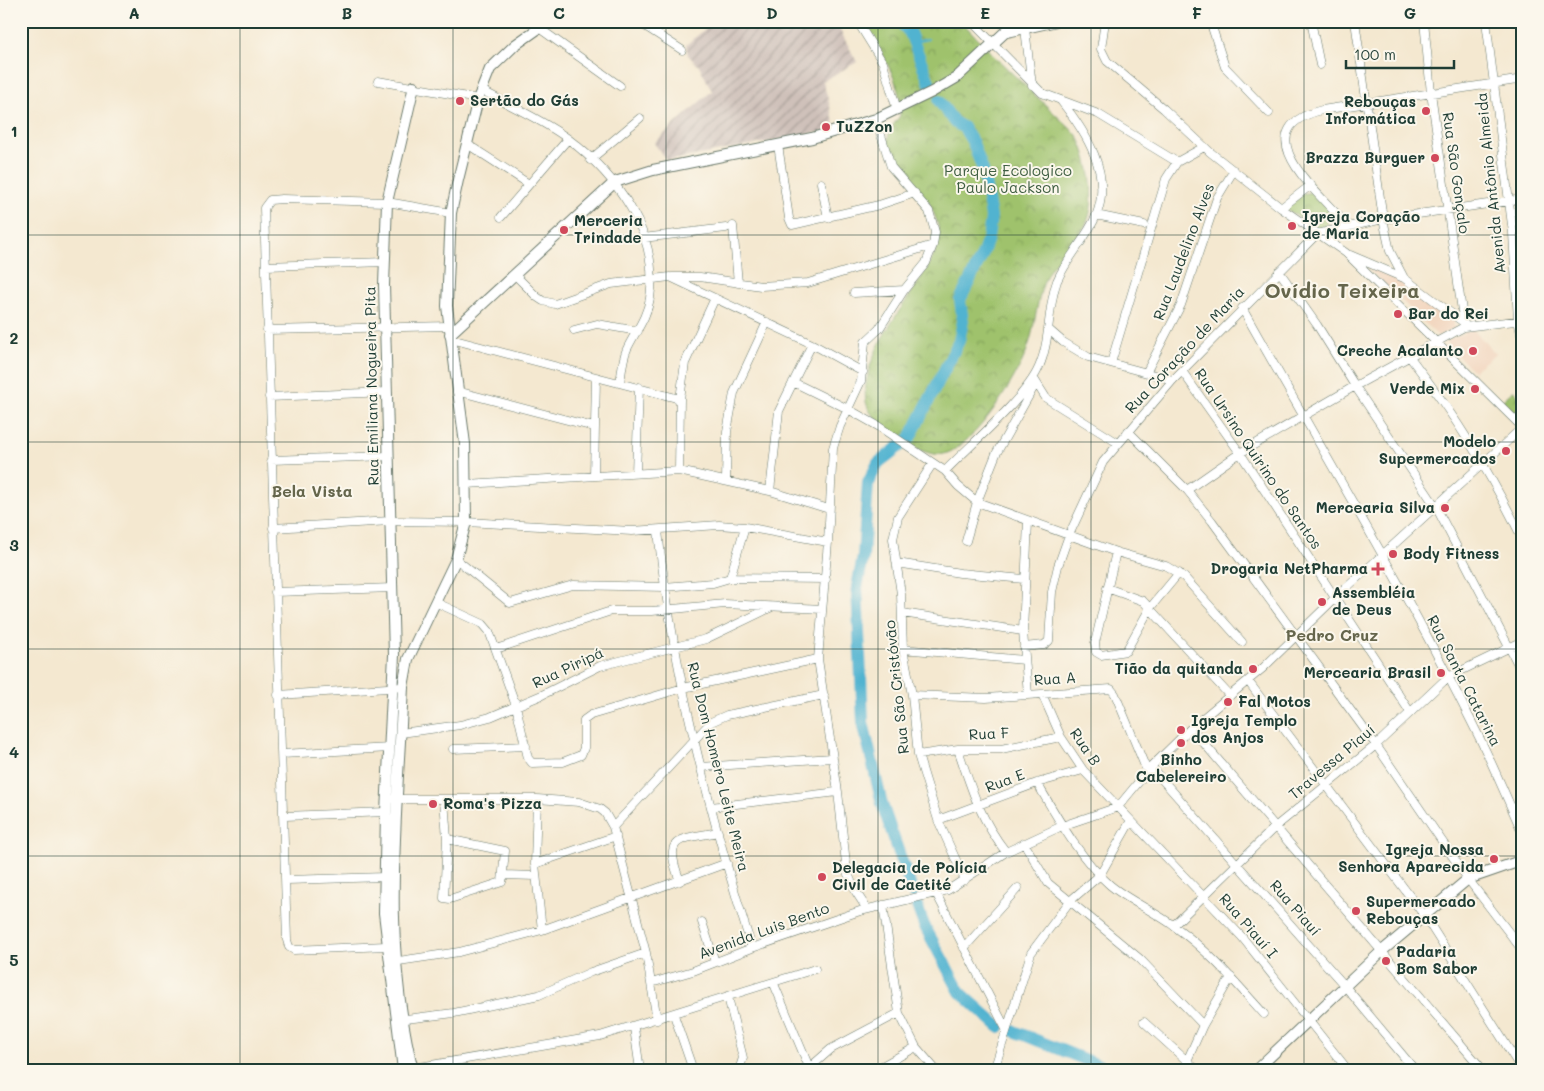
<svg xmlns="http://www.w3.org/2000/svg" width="1544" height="1091" font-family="Mali,sans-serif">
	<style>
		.built { fill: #f2d5be }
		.industrial { fill: url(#industrial-furrows) }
		.park { fill: url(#park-crowns); stroke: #5f8050 }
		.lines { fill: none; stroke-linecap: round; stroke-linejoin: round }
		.stream { stroke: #51b3d0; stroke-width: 2 }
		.river { stroke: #51b3d0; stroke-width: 12 }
		.street-casing { stroke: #6a796b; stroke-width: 9 }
		.secondary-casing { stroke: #6a796b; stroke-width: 12 }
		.street { stroke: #fff; stroke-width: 8 }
		.secondary { stroke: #fff; stroke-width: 10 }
		.grid { fill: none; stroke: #1f3d34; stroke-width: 1; stroke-opacity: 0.55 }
		.poi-dot { fill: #d1495b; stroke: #fbf7ec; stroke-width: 2 }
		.labels { text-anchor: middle; stroke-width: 4; stroke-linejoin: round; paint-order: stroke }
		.poi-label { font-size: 15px; font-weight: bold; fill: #1f3d34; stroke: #fbf7ec; text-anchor: start }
		.park-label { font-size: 15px; fill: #3f5e42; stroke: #fbf7ec }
		.street-label { font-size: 15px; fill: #1f3d34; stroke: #fbf7ec }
		.neighbourhood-label { font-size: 16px; font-weight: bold; fill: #65664c; stroke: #fbf7ec }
		.district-label { font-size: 20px; font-weight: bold; fill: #65664c; stroke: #fbf7ec }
		.neatline { fill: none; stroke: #1f3d34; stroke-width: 2 }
		.grid-label { font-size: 16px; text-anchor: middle; font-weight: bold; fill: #1f3d34 }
	</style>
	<defs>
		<pattern id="industrial-furrows" width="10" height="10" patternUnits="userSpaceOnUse" patternTransform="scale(1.25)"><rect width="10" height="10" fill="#cfc1ba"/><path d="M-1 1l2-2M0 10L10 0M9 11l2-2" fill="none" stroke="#a79e98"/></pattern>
		<pattern id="park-crowns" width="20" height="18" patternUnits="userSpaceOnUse" patternTransform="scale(1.25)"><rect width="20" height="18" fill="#9fc26c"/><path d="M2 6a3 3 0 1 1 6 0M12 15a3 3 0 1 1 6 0" fill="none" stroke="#819f5a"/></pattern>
	</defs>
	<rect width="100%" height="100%" fill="#fbf7ec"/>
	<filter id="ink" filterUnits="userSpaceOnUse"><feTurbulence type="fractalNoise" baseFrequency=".02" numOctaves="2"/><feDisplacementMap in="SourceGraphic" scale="10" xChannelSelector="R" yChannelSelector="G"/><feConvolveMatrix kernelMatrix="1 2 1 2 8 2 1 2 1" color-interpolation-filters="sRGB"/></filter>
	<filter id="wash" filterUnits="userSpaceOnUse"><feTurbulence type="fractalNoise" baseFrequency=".0096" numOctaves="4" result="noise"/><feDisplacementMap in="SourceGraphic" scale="20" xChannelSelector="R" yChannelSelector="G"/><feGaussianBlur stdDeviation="1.12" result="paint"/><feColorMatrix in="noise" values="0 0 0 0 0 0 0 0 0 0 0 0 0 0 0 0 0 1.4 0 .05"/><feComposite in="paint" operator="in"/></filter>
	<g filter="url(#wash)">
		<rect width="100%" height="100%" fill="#f4e8d0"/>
		<path class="built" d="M1364 264 1413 289 1454 322V328L1438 336Z
			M1473 329 1495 354 1473 371 1447 344V341Z"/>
		<path class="industrial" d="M715 21H835L857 62 823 81 836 129 667 161 654 143 712 91 700 67 688 55 686 45Z"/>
		<path class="park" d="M862 21H961L994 56 1077 135C1089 156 1098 201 1086 224 1076 245 1052 259 1044 281 1036 304 1035 328 1027 350 1017 378 974 447 944 454 925 457 900 440 887 429 865 411 862 402 868 374 878 330 917 293 935 252 952 214 909 185 894 155 891 150 888 146 888 141 888 130 894 124 900 116 904 82 878 49 862 21Z
			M1312 192 1335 216 1320 231 1285 208 1303 194Z
			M1514 390 1523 405V420L1519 418 1503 400Z"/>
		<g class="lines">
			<path class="stream" d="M914 42 928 39"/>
			<path class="river" d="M899 21 910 33 930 84
				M913 893 882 804 863 722 857 587 863 557 868 483 878 463 910 438 959 341 963 321 960 300 981 258 988 239 991 217 983 170 973 143 964 128 954 122 939 101
				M917 906 924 925 960 992 999 1027
				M1014 1031 1111 1070"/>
		</g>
	</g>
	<g filter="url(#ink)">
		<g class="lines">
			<defs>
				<path id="street" d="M637 21 682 50
					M857 21 883 63 897 110
					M971 21 1042 93 1098 114 1177 162
					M1024 21 1032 85
					M1105 21 1101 49 1107 61 1164 109 1210 152 1281 208 1346 253 1522 427
					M1210 21 1225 67 1269 113
					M1311 21 1320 65
					M1355 21 1383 219 1390 251 1404 278 1463 322
					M1424 21 1431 93 1464 325
					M1486 21 1513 233 1518 320 1523 343
					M539 28 620 86
					M378 81 478 99
					M481 90C509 105 541 119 567 138 616 175 660 233 650 298 647 318 635 332 627 349 622 360 622 372 620 383
					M467 144 529 184
					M778 145 789 218 792 225 879 205 915 193
					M590 160 640 118
					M821 183 828 218
					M1281 208 1311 185
					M1096 215 1144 225
					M501 217 568 139
					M733 226 738 283
					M1348 226C1321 195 1240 130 1322 110L1523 79
					M643 238 726 228
					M1350 255 1404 278
					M266 266 385 262
					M1279 271 1317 325 1355 386 1436 507 1523 674
					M515 275 537 297 543 301 555 304 611 284 670 277 812 344 863 372
					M672 277H700L761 286 808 283 933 245
					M854 293 904 290
					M1242 308C1323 452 1408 593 1481 741 1496 772 1509 803 1523 834
					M1048 329 1063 342 1088 357 1173 380
					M267 330 449 326
					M574 330 597 324 638 331
					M451 339 680 399
					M1409 356C1456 417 1489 470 1523 540
					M1111 363 1166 179 1177 162 1204 147
					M1147 371 1181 305 1217 198 1234 170
					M1182 371 1240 453 1410 712
					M1034 379 1046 398 1118 443
					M793 382 848 409 878 426 945 471 958 486 977 502 1116 552 1166 566 1184 577 1242 642
					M457 391 594 427
					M269 397 387 392
					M1128 431 1187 490 1212 521 1376 745 1468 879 1523 951
					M271 460 389 456
					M933 463 898 517 893 539 901 594 903 649 912 695 918 755 938 820 965 880
					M679 471 680 399 685 363 715 298
					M945 471C970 445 1026 398 1039 367 1051 340 1047 308 1057 281 1067 258 1086 239 1096 216 1113 175 1086 132 1061 101
					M636 473 639 387
					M594 476 596 377
					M726 481 727 432 734 393 767 322
					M467 484 679 471 770 491 829 509
					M1187 490 1240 453 1355 386 1464 327 1523 320
					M770 491 779 411 812 344
					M273 528 390 521 466 522 632 531 719 525 745 527 828 542
					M658 531C673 672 709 812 752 948
					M966 541 977 502 996 454 1036 383
					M1116 552 1095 643 1096 652 1101 655 1126 651 1150 608 1179 573
					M456 559 510 603 573 585 664 587 713 583 730 578 826 579
					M897 563 960 573 1024 579
					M730 578 745 527
					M1107 588 1143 601 1230 696
					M275 592 393 588
					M435 602 483 624 489 631 516 706 528 758 532 763 563 762 581 755 584 748V720L591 715 683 688 818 659
					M902 613 1023 631
					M1024 647 1044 645 1049 641 1052 592 1058 566 1069 535 1103 462 1173 380 1317 234 1383 219 1523 199
					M496 649 611 611H652L725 604 822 609
					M903 649 1025 660
					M1248 681 1424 915 1522 1070
					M1042 694 1061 737 1083 770 1242 937 1348 1070
					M278 695 403 687
					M912 695 986 698 1111 689 1115 694 1147 771
					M1028 695 1023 631 1028 522
					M1191 728 1483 1070
					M401 733 460 725 490 717 542 695 600 666 706 639 772 607
					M453 749 526 746
					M958 749C971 788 980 819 1006 852
					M282 754 390 748
					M918 755 958 749H1001L1061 737
					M701 767 832 758
					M1151 767 1344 985 1415 1070
					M1037 783C1057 817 1080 859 1110 885 1129 901 1154 911 1174 926 1209 951 1235 982 1264 1014
					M393 799H537L579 802 600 809 605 813 613 827 646 953 657 1020
					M537 799 535 864 542 930
					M444 800 447 839 444 898 450 899 502 882 505 851 447 839
					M711 807 838 792
					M285 816 386 812
					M938 820 1037 783 1083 770
					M613 827 711 722 727 715 824 695
					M1024 843 1048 883 1140 959 1203 1025
					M535 864 616 836
					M503 875 536 876
					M287 880 385 877
					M680 881C662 835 679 840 718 832
					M936 893 1006 1029
					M883 905 899 1013 916 1047 936 1070
					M867 909 856 892 847 872 838 792 818 659 828 542 833 448 840 426 861 381 865 342 879 329 904 290 926 263 933 245 935 232 929 211 891 167 876 119
					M702 922 715 962
					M1174 925 1275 827 1376 745 1448 677 1523 641
					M386 946 294 950 289 947 287 940 264 208 270 200 282 199 387 202 451 213
					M964 948 1018 888
					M392 962 459 952 542 930 727 863
					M651 983 693 971 752 948 860 911 948 890 1006 852 1062 826 1118 807 1151 767 1191 728 1263 668 1334 599 1523 427
					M774 984 809 1067
					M728 997 743 1058 739 1070
					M674 1015 693 1070
					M398 1020 454 1013 539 995 591 972 646 953
					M1144 1022 1197 1070
					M634 1028 640 1070
					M1263 1064 1268 1070
					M408 1069 600 1036 815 969
					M807 1070 831 1049 899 1013
					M875 1070 916 1047
					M994 1070 1031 953 1070 901 1100 875 1130 822
					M1183 1070 1203 1025 1231 977"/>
				<path id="secondary" d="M1007 32 1057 21
					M450 334 615 182 653 170 812 138 876 119 932 92 956 78 1017 21
					M403 1070 384 913 386 812 394 655 384 285 387 202 414 86
					M413 1070C381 944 397 815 403 687L408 659 456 559 466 522 465 444 447 306 451 213 458 180 478 99 490 69 515 45 549 21
					M1256 1070 1382 951 1468 879 1523 860"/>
			</defs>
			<use href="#street" class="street-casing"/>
			<use href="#secondary" class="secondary-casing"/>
			<use href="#street" class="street"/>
			<use href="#secondary" class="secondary"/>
		</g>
	</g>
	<path class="grid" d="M240 21V1070M453 21V1070M666 21V1070M878 21V1070M1091 21V1070M1304 21V1070M21 235H1523M21 442H1523M21 649H1523M21 856H1523"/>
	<g class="poi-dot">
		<circle cx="460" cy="101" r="5"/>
		<circle cx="1426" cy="111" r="5"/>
		<circle cx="826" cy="127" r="5"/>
		<circle cx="1435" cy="158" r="5"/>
		<circle cx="1292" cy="226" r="5"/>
		<circle cx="564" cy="230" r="5"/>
		<circle cx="1398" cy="314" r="5"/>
		<circle cx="1473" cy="351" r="5"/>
		<circle cx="1475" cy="389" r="5"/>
		<circle cx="1506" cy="451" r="5"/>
		<circle cx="1445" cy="508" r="5"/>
		<circle cx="1393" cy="554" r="5"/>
		<path d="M1375.5 561.5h5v5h5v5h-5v5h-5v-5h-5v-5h5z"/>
		<circle cx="1322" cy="602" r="5"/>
		<circle cx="1253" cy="669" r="5"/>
		<circle cx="1441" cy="673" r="5"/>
		<circle cx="1228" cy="702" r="5"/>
		<circle cx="1181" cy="730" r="5"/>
		<circle cx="1181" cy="743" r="5"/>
		<circle cx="433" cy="804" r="5"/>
		<circle cx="1494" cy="859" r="5"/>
		<circle cx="822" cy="877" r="5"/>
		<circle cx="1356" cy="911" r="5"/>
		<circle cx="1386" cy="961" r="5"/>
	</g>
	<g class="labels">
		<g class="poi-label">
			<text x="470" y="106">Sertão do Gás</text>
			<text x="1416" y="107" text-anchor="end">Rebouças<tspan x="1416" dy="17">Informática</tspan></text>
			<text x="836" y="132">TuZZon</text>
			<text x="1425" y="163" text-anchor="end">Brazza Burguer</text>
			<text x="1302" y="222">Igreja Coração<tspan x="1302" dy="17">de Maria</tspan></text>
			<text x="574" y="226">Merceria<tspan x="574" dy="17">Trindade</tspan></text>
			<text x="1408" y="319">Bar do Rei</text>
			<text x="1463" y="356" text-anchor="end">Creche Acalanto</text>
			<text x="1465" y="394" text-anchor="end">Verde Mix</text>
			<text x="1496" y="447" text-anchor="end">Modelo<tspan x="1496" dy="17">Supermercados</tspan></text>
			<text x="1435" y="513" text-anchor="end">Mercearia Silva</text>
			<text x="1403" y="559">Body Fitness</text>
			<text x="1368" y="574" text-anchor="end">Drogaria NetPharma</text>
			<text x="1332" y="598">Assembléia<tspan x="1332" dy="17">de Deus</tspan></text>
			<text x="1243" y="674" text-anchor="end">Tião da quitanda</text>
			<text x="1431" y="678" text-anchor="end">Mercearia Brasil</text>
			<text x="1238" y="707">Fal Motos</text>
			<text x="1191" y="726">Igreja Templo<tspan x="1191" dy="17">dos Anjos</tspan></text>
			<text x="1181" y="765" text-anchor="middle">Binho<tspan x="1181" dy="17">Cabelereiro</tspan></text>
			<text x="443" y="809">Roma's Pizza</text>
			<text x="1484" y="855" text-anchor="end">Igreja Nossa<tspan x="1484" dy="17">Senhora Aparecida</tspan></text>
			<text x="832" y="873">Delegacia de Polícia<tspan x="832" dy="17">Civil de Caetité</tspan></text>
			<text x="1366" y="907">Supermercado<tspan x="1366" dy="17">Rebouças</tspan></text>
			<text x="1396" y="957">Padaria<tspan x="1396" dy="17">Bom Sabor</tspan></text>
		</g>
		<g class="park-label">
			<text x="1008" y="176">Parque Ecologico<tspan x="1008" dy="17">Paulo Jackson</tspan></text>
		</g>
		<g class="street-label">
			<text transform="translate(1456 173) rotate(82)" y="5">Rua São Gonçalo</text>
			<text transform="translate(1491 183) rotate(-96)" y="5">Avenida Antônio Almeida</text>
			<text transform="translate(1184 252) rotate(-69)" y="5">Rua Laudelino Alves</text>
			<text transform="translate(1185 350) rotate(-47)" y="5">Rua Coração de Maria</text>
			<text transform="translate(372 386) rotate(-91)" y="5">Rua Emiliana Nogueira Pita</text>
			<text transform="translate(1258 459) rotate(56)" y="5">Rua Ursino Quirino do Santos</text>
			<text transform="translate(568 668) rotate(-25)" y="5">Rua Piripá</text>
			<text transform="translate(1055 679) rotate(-4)" y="5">Rua A</text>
			<text transform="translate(1464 681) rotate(63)" y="5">Rua Santa Catarina</text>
			<text transform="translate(897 687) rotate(-96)" y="5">Rua São Cristóvão</text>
			<text transform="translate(989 734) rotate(-3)" y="5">Rua F</text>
			<text transform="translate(1085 747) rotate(56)" y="5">Rua B</text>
			<text transform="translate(1332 762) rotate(-40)" y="5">Travessa Piauí</text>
			<text transform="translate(718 767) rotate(76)" y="5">Rua Dom Homero Leite Meira</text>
			<text transform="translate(1005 781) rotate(-21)" y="5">Rua E</text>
			<text transform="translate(1295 908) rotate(49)" y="5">Rua Piauí</text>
			<text transform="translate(1248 926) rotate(49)" y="5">Rua Piauí I</text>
			<text transform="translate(764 931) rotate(-20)" y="5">Avenida Luis Bento</text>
		</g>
		<g class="neighbourhood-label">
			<text x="312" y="497">Bela Vista</text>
			<text x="1332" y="641">Pedro Cruz</text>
		</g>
		<g class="district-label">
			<text x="1342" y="298">Ovídio Teixeira</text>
		</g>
	</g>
	<rect width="1544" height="1091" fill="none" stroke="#fbf7ec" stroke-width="55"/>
	<path d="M1346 60v8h108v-8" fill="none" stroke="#1f3d34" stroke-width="2.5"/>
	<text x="1354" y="60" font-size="15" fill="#1f3d34" stroke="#fbf7ec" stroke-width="4" paint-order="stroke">100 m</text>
	<rect x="28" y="28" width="1488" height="1036" class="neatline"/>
	<g class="grid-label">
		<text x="134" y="19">A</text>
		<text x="347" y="19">B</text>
		<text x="559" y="19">C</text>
		<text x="772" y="19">D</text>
		<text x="985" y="19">E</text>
		<text x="1197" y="19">F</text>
		<text x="1410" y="19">G</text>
		<text x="14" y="137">1</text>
		<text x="14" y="344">2</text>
		<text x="14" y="551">3</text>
		<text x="14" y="758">4</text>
		<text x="14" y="966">5</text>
	</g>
</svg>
